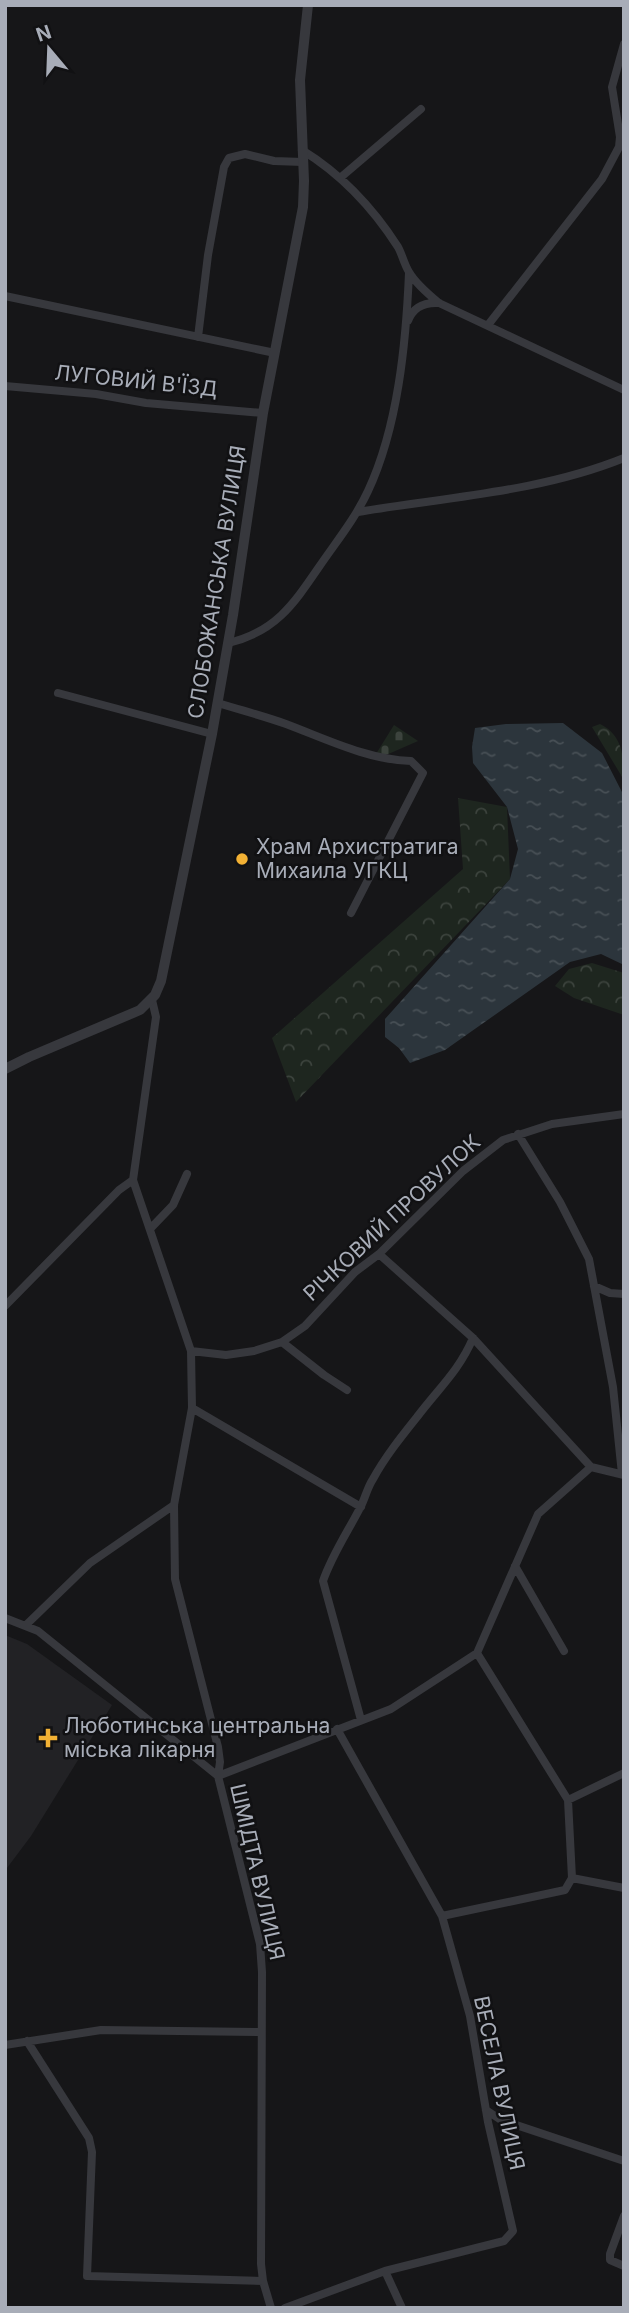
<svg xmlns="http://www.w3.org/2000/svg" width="629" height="2313" font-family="Inter,sans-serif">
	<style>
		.built { fill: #222225 }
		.forest { fill: url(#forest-crowns) }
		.cemetery { fill: url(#cemetery-stones) }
		.water { fill: url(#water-ripples) }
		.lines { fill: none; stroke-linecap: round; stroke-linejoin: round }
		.minor { stroke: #37383d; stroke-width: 8 }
		.tertiary { stroke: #37383d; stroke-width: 10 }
		.poi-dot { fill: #f2b134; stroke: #111113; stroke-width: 2.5 }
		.labels { text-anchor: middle; stroke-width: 5; stroke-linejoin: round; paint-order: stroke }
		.street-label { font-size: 21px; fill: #a8adb8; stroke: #111113 }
		.poi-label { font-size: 21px; fill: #a8adb8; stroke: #111113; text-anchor: start }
	</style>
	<defs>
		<pattern id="forest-crowns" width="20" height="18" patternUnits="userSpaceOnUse" patternTransform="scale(1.75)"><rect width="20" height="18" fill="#1e261f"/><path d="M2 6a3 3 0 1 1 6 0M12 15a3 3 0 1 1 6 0" fill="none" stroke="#3c433d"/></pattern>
		<pattern id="cemetery-stones" width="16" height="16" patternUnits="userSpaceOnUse" patternTransform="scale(1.75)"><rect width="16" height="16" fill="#1e261f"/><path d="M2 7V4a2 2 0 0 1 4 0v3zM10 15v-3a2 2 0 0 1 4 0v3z" fill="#3c433d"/></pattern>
		<pattern id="water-ripples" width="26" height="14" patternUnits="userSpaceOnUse" patternTransform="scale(1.75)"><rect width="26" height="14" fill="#2c353c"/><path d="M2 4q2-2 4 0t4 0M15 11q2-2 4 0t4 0" fill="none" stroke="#485056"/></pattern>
	</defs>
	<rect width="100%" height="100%" fill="#161618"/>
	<path class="built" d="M5 1635 27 1644 112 1705 31 1836 7 1868 5 1880Z"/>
	<path class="forest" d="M600 724C623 735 624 758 624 780L592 727Z
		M458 798 507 807 510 879 296 1102 272 1038 463 869Z
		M592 963 624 973V1015L574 998 555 986 569 969Z"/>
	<path class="cemetery" d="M394 725 418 741 386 755 376 754Z"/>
	<path class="water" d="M563 723 602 753 624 796V965L601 954 570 962 445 1050 410 1063 399 1048 385 1037V1019L510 879 518 849 507 807 473 763 472 747 475 728 506 724Z"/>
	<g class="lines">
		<path class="minor" d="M302 150C341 174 373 208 398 247 402 254 404 264 409 272 416 284 428 294 439 303L624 390
			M340 178 421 109
			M5 296 275 353
			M408 321C413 307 424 302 439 303
			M488 325 602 179 619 147 620 137 612 87 624 44
			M198 337 208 255 224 167 229 158 245 154 274 161 303 162
			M5 386 96 394 146 403 263 413
			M358 512C447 497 540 492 624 458
			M228 643C275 632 293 605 319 567 336 542 355 519 368 491 398 427 406 343 409 273
			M58 693 212 734
			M218 703C240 710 264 716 286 724 326 739 368 760 411 761L423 773 351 913
			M152 1000 156 1017 133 1180 191 1351 192 1408 174 1505 175 1579 218 1747 220 1762 218 1776 260 1944 262 1972 261 2264 263 2281 271 2308
			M518 1134 560 1202 589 1259 613 1387 622 1474
			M150 1229 173 1205 187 1174
			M379 1254 473 1338 591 1467
			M594 1286 610 1293 624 1294
			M5 1306 119 1190 133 1180
			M282 1342 324 1375 347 1390
			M191 1351 226 1355 254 1351 282 1342 305 1326 355 1272 379 1254 463 1171 503 1140 552 1124 624 1114
			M192 1408 361 1507
			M515 1566 564 1651
			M5 1618 38 1631 218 1776
			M26 1625 90 1563 174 1505
			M361 1720 323 1581C332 1555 347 1533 360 1508 365 1499 367 1488 373 1479 385 1457 401 1437 417 1417 438 1389 459 1371 473 1338
			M218 1776 391 1709 477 1653 538 1514 591 1467 624 1475
			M568 1800 624 1773
			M572 1878 624 1888
			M442 1916 565 1890 572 1878 568 1800 477 1653
			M27 2041 89 2138 92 2152 87 2276 263 2281
			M5 2045 101 2030 261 2032
			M486 2110 501 2120 624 2161
			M624 2216 610 2254V2260L624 2266
			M385 2271 402 2308
			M285 2308 385 2271 504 2241 513 2231 488 2122 470 2016 442 1916 337 1729"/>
		<path class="tertiary" d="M5 1069 29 1057 140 1010 155 995 161 981 212 734 233 615 263 413 303 207 304 181 300 80 308 5"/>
	</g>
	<g class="poi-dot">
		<circle cx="242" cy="859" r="7"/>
		<path d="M44.5 1727.5h7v7h7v7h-7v7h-7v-7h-7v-7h7z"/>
	</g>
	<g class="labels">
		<g class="street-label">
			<text transform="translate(136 381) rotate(6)" y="7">ЛУГОВИЙ В'ЇЗД</text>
			<text transform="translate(217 582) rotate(-81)" y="7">СЛОБОЖАНСЬКА ВУЛИЦЯ</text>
			<text transform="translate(392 1218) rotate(-43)" y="7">РІЧКОВИЙ ПРОВУЛОК</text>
			<text transform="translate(257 1872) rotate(77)" y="7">ШМІДТА ВУЛИЦЯ</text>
			<text transform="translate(499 2083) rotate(78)" y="7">ВЕСЕЛА ВУЛИЦЯ</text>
		</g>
		<g class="poi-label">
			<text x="256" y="854">Храм Архистратига<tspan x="256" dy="24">Михаила УГКЦ</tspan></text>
			<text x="64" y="1733">Люботинська центральна<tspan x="64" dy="24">міська лікарня</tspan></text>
		</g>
	</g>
	<rect width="629" height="2313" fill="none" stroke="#a8adb8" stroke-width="14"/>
	<g transform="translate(49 49) rotate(341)" stroke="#111113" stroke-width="5" paint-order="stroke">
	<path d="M0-5L12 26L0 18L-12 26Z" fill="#a8adb8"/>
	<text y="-10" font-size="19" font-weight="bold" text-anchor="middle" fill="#a8adb8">N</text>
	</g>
</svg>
